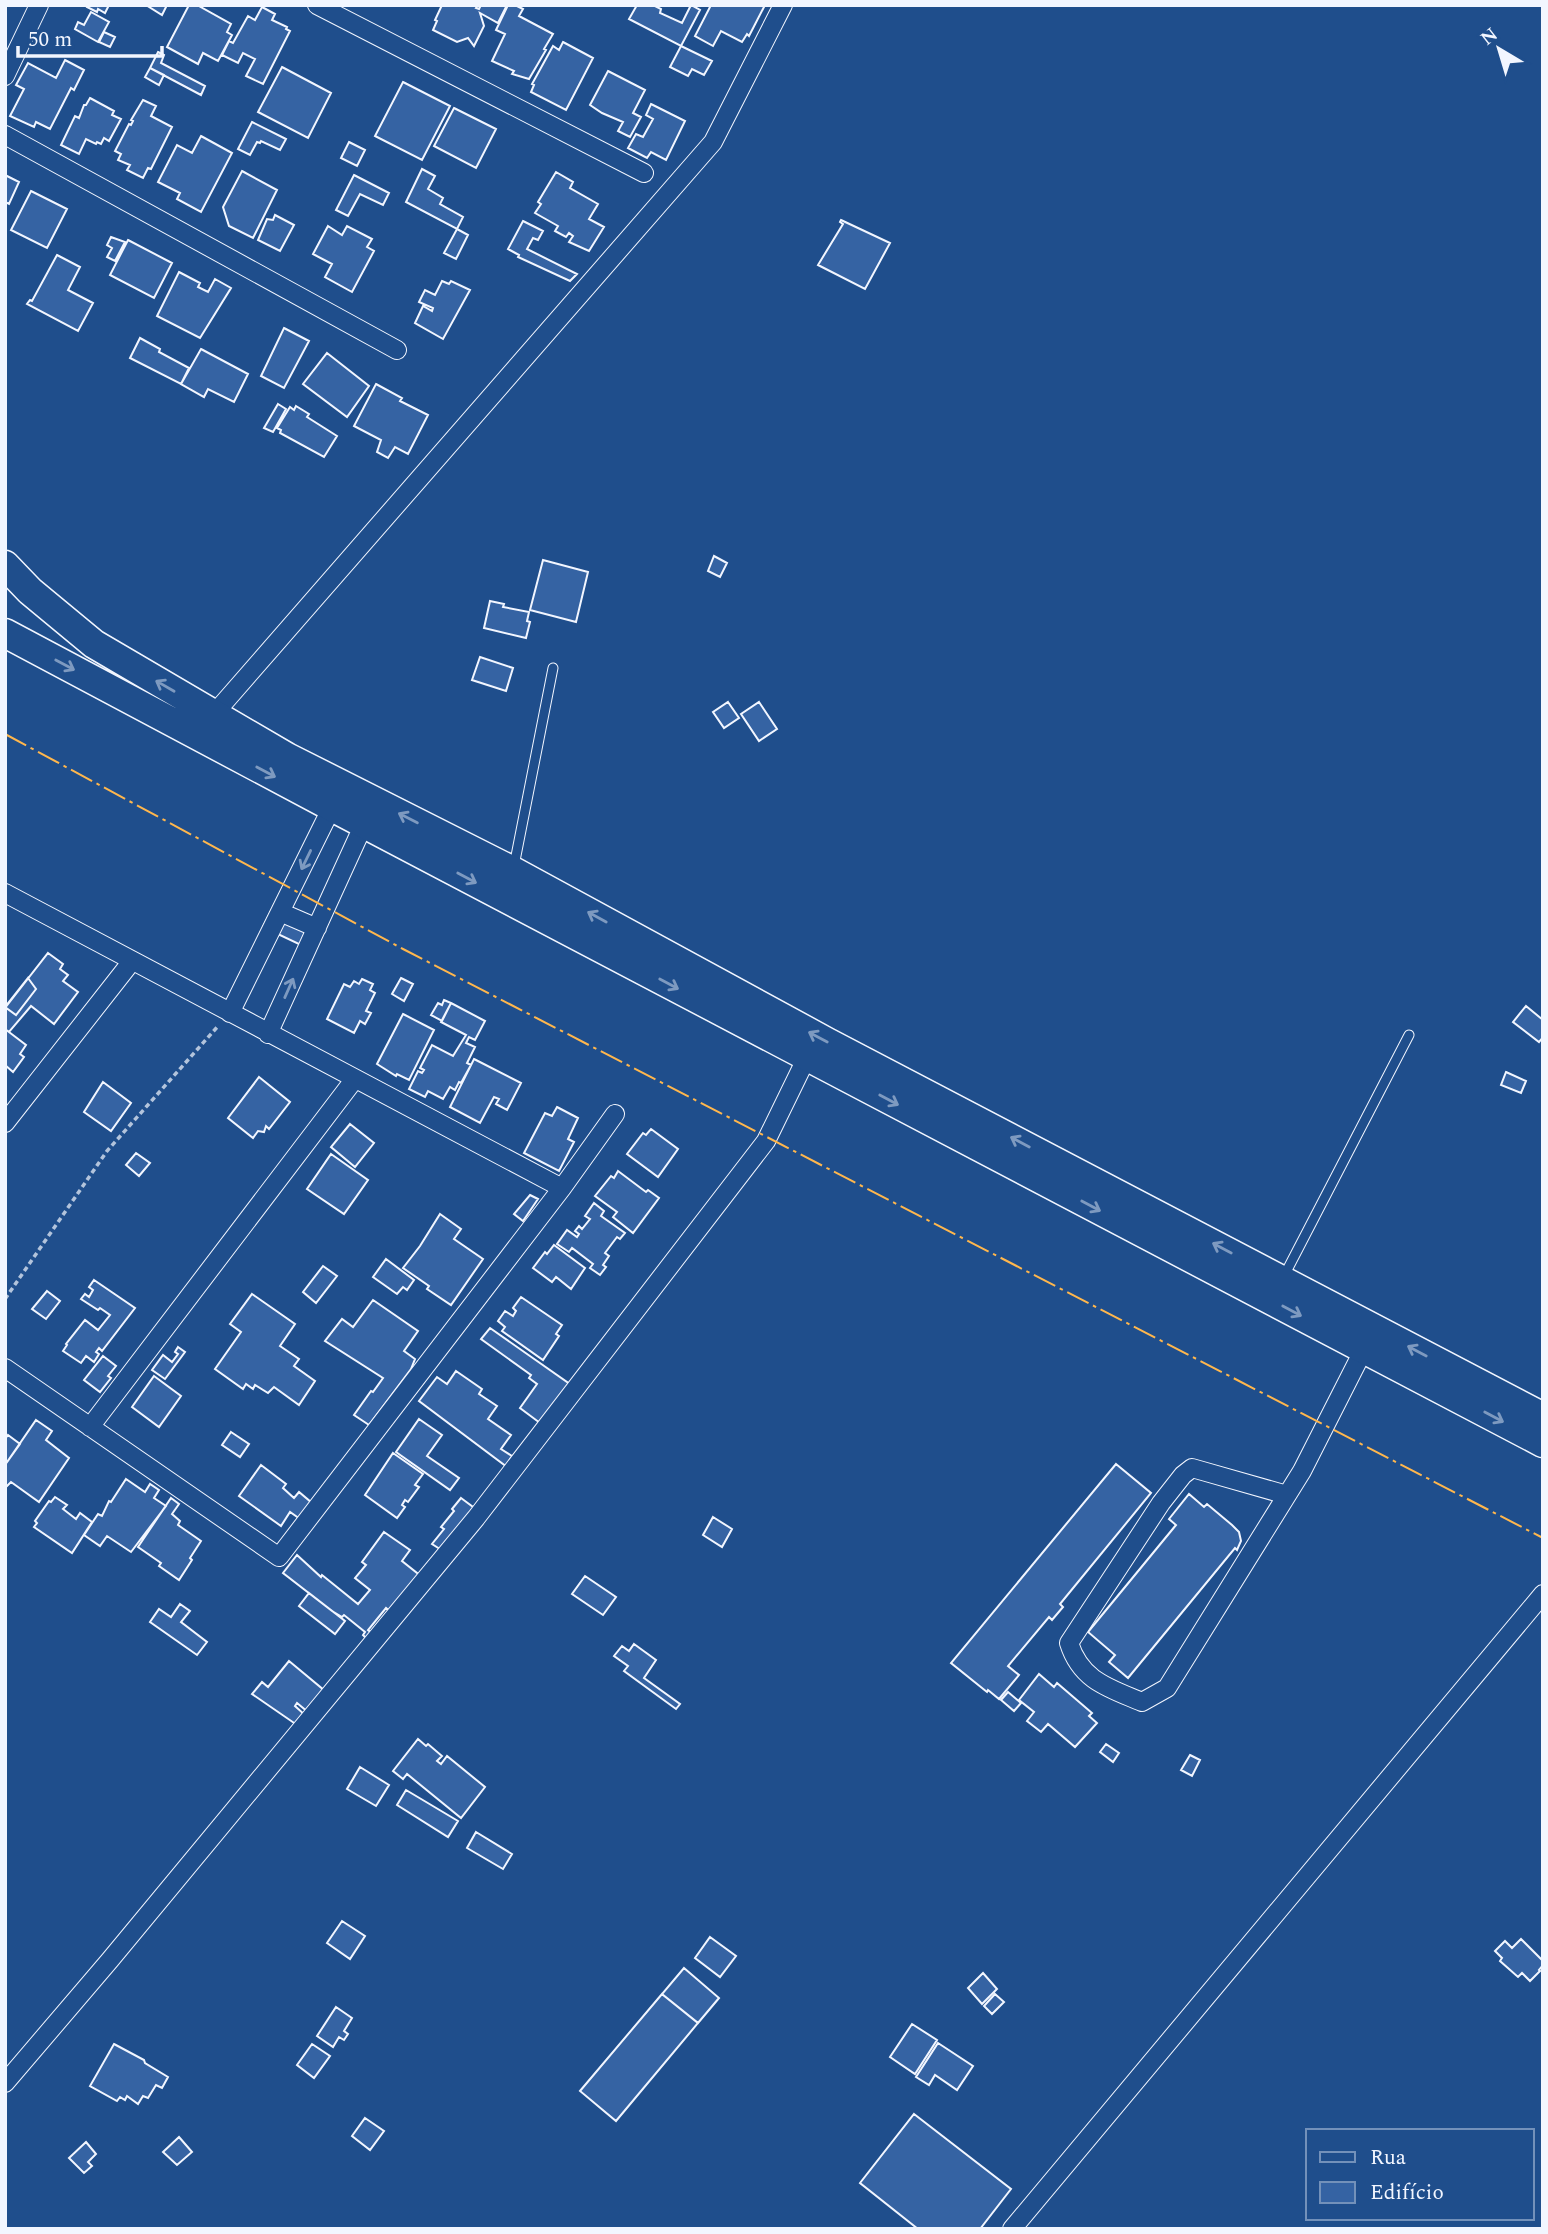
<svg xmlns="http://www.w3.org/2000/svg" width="1548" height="2234" font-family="Spectral,serif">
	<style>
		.building { fill: #3563a3; stroke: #f2f6ff; stroke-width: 2 }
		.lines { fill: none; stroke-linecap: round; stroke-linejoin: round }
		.lane-casing { stroke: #f2f6ff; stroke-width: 11 }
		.street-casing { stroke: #f2f6ff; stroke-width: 20 }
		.primary-casing { stroke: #f2f6ff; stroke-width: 31 }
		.path { stroke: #b3c4dc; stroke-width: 3.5; stroke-dasharray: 5 3.5; stroke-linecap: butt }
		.lane { stroke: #1f4e8c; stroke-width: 9 }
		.street { stroke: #1f4e8c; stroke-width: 18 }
		.primary { stroke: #1f4e8c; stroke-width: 28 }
		.power { stroke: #ffb74d; stroke-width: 2; stroke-dasharray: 24 5 3.5 5; stroke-linecap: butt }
		.oneway { stroke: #7e9ac0 }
	</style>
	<rect width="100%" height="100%" fill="#1f4e8c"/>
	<path class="building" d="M88 5H109L105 13 98 9 97 12 87 7Z
		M146 5H167L162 15Z
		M189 5H197L231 24 227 32 232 35 218 61 203 53 198 64 167 47Z
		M442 5H478L476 8 479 9 481 5H507L498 23 480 13 484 26 474 46 468 38 457 42 433 30 437 21 435 20Z
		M508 5H515L523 9 519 16 553 34 544 49 546 50 529 79 512 74 514 71 492 61 505 34 496 30Z
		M637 5H653L661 9 660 13 682 23 691 5 700 10 681 46 629 19Z
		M711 5H765L749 36 747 34 742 42 721 31 713 46 695 36Z
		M262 7 275 14 272 20 287 27 286 29 290 31 263 84 246 76 255 59 243 53 238 63 222 55 229 41 233 43 248 16 255 20Z
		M91 12 109 22 98 42 75 29 78 22 84 25Z
		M104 32 115 37 110 47 99 42Z
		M563 42 593 58 566 110 531 92 534 85 532 84 553 46 559 50Z
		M681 46 712 61 704 75 692 69 688 76 670 67Z
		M158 52 164 55 161 63 205 86 201 95 150 68Z
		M65 60 84 70 74 90 71 88 50 129 36 122 34 127 10 116 24 89 16 85 28 63 56 78Z
		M282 67 331 93 308 138 258 112Z
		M150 68 164 75 159 85 145 77Z
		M608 71 645 90 633 113 641 117 630 137 618 131 623 122 602 113 590 105Z
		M403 82 450 106 422 160 375 136Z
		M90 98 114 111 112 115 121 119 109 141 104 138 101 144 97 142 96 144 86 139 79 154 61 145 75 116 79 118 84 105H86Z
		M143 100 156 106 151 116 172 127 151 169 148 168 143 178 127 170 130 165 118 160 121 154 115 151 129 124 131 125 133 121 131 120Z
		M651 104 685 121 666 160 651 152 647 158 628 148 636 134 643 137 653 119 646 115Z
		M454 108 496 129 476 168 434 146Z
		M252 122 286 139 280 150 261 141 260 143 257 142 250 155 238 149Z
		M201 136 232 153 201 212 177 199 180 193 158 182 177 145 192 153Z
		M349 142 365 150 357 166 341 158Z
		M422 169 435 176 428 189 443 198 440 204 463 217 457 229 406 202Z
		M242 171 277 190 253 238 229 226 223 207Z
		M556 172 573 182 570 188 598 204 589 219 604 227 589 251 569 242 573 236 569 233 566 237 555 231 558 226 535 213 541 204 538 202Z
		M5 175 19 182 9 204 5 202Z
		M354 175 389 193 383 205 360 194 348 216 336 210Z
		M31 191 67 209 47 248 11 230Z
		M275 215 294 225 280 251 258 240 267 219 273 220Z
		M841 220 890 243 865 289 818 265 843 224 840 222Z
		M523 221 543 231 538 240 533 238 527 249 577 274 570 281 518 257 519 255 508 249Z
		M328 226 342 235 347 226 372 239 367 247 374 251 352 292 325 277 332 264 313 254Z
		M457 229 468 235 456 259 444 253Z
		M111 237 125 242 115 261 107 257 112 248 107 245Z
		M128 240 172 263 154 298 110 275Z
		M57 255 80 267 68 290 93 303 78 331 27 304 30 300 32 301Z
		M179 272 200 283 198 287 208 292 215 279 231 288 200 338 157 316Z
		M442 281 449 284 451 281 470 290 443 339 415 323 423 306 432 311 433 308 419 302 425 290 435 295Z
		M284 328 309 341 284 388 261 376Z
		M140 338 160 349 159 352 189 368 181 384 130 358Z
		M201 349 248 374 234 402 208 389 204 397 181 384Z
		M327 353 369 386 347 417 303 384Z
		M376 384 402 398 400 401 428 415 408 454 395 447 388 458 377 452 381 440 354 426Z
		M278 404 286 409 273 432 264 428Z
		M296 406 309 414 307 417 337 436 324 457 280 433 281 430 277 428 290 407 294 410Z
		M714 556 727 563 720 577 708 571Z
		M543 560 588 572 576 622 530 610Z
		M490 601 504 604 503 607 529 612 527 621 530 622 526 638 484 628Z
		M480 657 513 668 506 691 472 680Z
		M728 702 739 718 724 728 713 712Z
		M759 702 777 729 759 741 741 714Z
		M271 911 311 930 303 946 263 927Z
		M48 953 63 964 60 969 68 975 63 981 78 992 54 1024 31 1006 9 1032 5 1029V1008Z
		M28 978 36 989 16 1015 5 1007Z
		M28 978 36 989 16 1015 5 1007Z
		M401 978 413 984 404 1001 392 994Z
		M362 979 373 984 370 990 375 993 366 1011 371 1013 365 1024 360 1021 354 1033 327 1019 344 984 350 987 354 981 359 984Z
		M444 1000 451 1003 442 1021 431 1015 438 1003 442 1005Z
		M451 1003 485 1021 475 1040 469 1037 466 1043 475 1047 467 1063 471 1065 461 1083 459 1082 455 1090 450 1087 443 1099 428 1091 425 1097 409 1089 418 1071 422 1073 424 1070 420 1068 432 1045 453 1056 466 1035 441 1022Z
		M1526 1006 1543 1020V1037L1539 1042 1513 1022Z
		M403 1014 434 1030 409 1080 397 1074 396 1076 377 1064Z
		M5 1029 26 1045 20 1054 24 1057 13 1072 5 1065Z
		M474 1059 521 1083 507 1110 496 1104 499 1099 494 1097 480 1123 450 1107Z
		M1506 1072 1526 1081 1521 1093 1501 1085Z
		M259 1077 290 1102 269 1129 266 1126 264 1132 258 1131 253 1138 228 1118Z
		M103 1082 131 1103 111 1131 84 1112Z
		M557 1107 578 1118 568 1139 574 1142 559 1171 524 1153 545 1113 552 1116Z
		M350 1124 374 1143 355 1167 331 1147Z
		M651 1129 678 1149 658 1177 627 1154 643 1133 646 1135Z
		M136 1153 150 1163 139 1176 126 1165Z
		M331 1154 368 1180 344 1214 307 1189Z
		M618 1171 646 1192 648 1190 659 1198 633 1233 613 1217 617 1212 595 1196 611 1176 614 1178Z
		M530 1195 538 1199 523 1221 514 1214Z
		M594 1203 604 1211 601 1216 625 1233 620 1239 617 1237 605 1253 609 1256 603 1265 606 1267 600 1275 590 1268 593 1264 572 1248 569 1252 557 1244 567 1230 577 1237 579 1234 575 1231 579 1226 582 1229 590 1219 585 1216Z
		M440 1214 461 1229 454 1239 483 1259 451 1305 427 1289 429 1286 403 1268 420 1246Z
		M554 1245 585 1268 571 1289 556 1277 552 1282 533 1268 545 1252 547 1254Z
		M386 1259 414 1280 407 1290 403 1287 397 1294 373 1277Z
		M323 1266 337 1276 316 1303 303 1292Z
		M94 1280 135 1308 102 1351 99 1348 96 1352 99 1354 94 1362 86 1356 81 1363 63 1351 67 1345 66 1344 85 1320 98 1330 110 1315 100 1308 98 1310 81 1299 85 1294 89 1297 93 1290 89 1287Z
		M47 1291 60 1301 46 1319 32 1309Z
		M252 1294 295 1324 280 1346 299 1359 294 1366 315 1381 299 1405 274 1387 268 1393 255 1385 253 1389 246 1384 243 1389 215 1369 241 1332 230 1324Z
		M521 1297 562 1325 556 1334 559 1336 543 1360 502 1331 505 1327 498 1321 505 1311 513 1316 516 1311 513 1308Z
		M373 1300 418 1331 404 1351 415 1359 411 1369 369 1425 354 1415 371 1391 373 1392 383 1378 325 1341 342 1319 353 1327Z
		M490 1328 574 1387 540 1423 520 1408 537 1384 529 1378 531 1375 481 1339Z
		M178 1347 185 1352 165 1379 152 1370 163 1355 172 1362 178 1354 175 1352Z
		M103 1356 116 1366 108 1376 111 1378 100 1392 84 1380Z
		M456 1371 482 1389 479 1394 497 1406 488 1419 511 1435 501 1449 512 1456 509 1461 515 1465 511 1470 419 1401 437 1377 447 1384Z
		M154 1376 181 1396 159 1427 132 1407Z
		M419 1419 442 1435 427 1456 459 1478 450 1490 396 1452Z
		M36 1420 52 1431 46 1440 69 1458 39 1502 11 1482 7 1486 5 1485V1465Z
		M231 1432 249 1444 240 1457 222 1445Z
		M8 1435 20 1444 5 1465V1439Z
		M393 1453 423 1474 415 1485 419 1487 408 1502 405 1500 402 1505 405 1507 397 1518 365 1495Z
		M1116 1464 1151 1493 1060 1604 1063 1607 1052 1620 1049 1617 1008 1666 1019 1675 999 1699 988 1690 987 1692 951 1663Z
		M1116 1464 1151 1493 1060 1604 1063 1607 1052 1620 1049 1617 1008 1666 1019 1675 999 1699 988 1690 987 1692 951 1663Z
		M1116 1464 1151 1493 1060 1604 1063 1607 1052 1620 1049 1617 1008 1666 1019 1675 999 1699 988 1690 987 1692 951 1663Z
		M1116 1464 1151 1493 1060 1604 1063 1607 1052 1620 1049 1617 1008 1666 1019 1675 999 1699 988 1690 987 1692 951 1663Z
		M1116 1464 1151 1493 1060 1604 1063 1607 1052 1620 1049 1617 1008 1666 1019 1675 999 1699 988 1690 987 1692 951 1663Z
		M261 1465 286 1484 283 1488 294 1498 299 1492 312 1503 300 1519 290 1512 281 1526 239 1496Z
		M126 1479 145 1492 150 1484 159 1490 154 1498 166 1506 131 1552 107 1536 100 1546 84 1535 98 1514 102 1516 109 1501 111 1502Z
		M1189 1494 1204 1507 1207 1504 1232 1525 1239 1532 1241 1541 1237 1550 1235 1548 1128 1678 1109 1662 1115 1655 1088 1632 1176 1525 1169 1519Z
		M55 1497 67 1505 63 1509 76 1519 80 1513 92 1522 72 1553 34 1527 37 1523 35 1521 49 1501 51 1502Z
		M171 1498 179 1504 172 1514 180 1521 178 1525 201 1541 190 1558 192 1560 179 1580 159 1566 161 1563 138 1547Z
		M461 1498 477 1510 443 1551 432 1544 444 1529 441 1527 454 1511 452 1509Z
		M713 1517 732 1529 722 1547 703 1535Z
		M384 1532 410 1550 402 1561 422 1577 392 1613 386 1608 368 1630 373 1634 368 1640 363 1635 365 1632 344 1615 342 1617 332 1611 283 1573 297 1555 321 1577 322 1575 358 1604 370 1590 355 1578 366 1565 362 1562Z
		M585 1576 616 1597 603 1615 572 1594Z
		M309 1593 345 1621 335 1634 299 1606Z
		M180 1604 190 1611 181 1622 207 1642 197 1655 150 1622 159 1609 171 1617Z
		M634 1644 656 1660 644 1678 680 1704 676 1709 624 1671 628 1666 614 1656 622 1646 629 1651Z
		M289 1661 325 1691 308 1712 297 1703 295 1706 305 1715 297 1725 252 1694 262 1682 268 1687Z
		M1039 1674 1054 1687 1057 1683 1092 1713 1089 1716 1097 1723 1075 1747 1048 1724 1041 1732 1027 1721 1034 1712 1019 1700Z
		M1008 1692 1021 1703 1014 1711 1001 1700Z
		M418 1739 426 1746 428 1744 442 1756 437 1761 441 1764 447 1756 485 1787 461 1818 407 1774 403 1779 393 1771Z
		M1106 1744 1119 1753 1113 1762 1100 1752Z
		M1190 1755 1200 1760 1192 1776 1181 1770Z
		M360 1767 389 1785 376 1806 347 1789Z
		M406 1790 458 1821 448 1837 397 1805Z
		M476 1832 512 1854 503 1869 467 1848Z
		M342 1921 365 1936 350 1959 327 1943Z
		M710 1937 736 1956 720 1977 695 1958Z
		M1521 1939 1543 1961V1965L1539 1970 1540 1971 1530 1981 1522 1973 1518 1977 1500 1961 1502 1958 1495 1951 1505 1941 1512 1948Z
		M684 1968 719 1998 698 2023 662 1994Z
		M983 1973 997 1989 982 2004 968 1988Z
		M662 1994 698 2023 616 2121 580 2091Z
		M662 1994 698 2023 616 2121 580 2091Z
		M662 1994 698 2023 616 2121 580 2091Z
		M662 1994 698 2023 616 2121 580 2091Z
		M662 1994 698 2023 616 2121 580 2091Z
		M995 1994 1004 2002 992 2014 984 2006Z
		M995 1994 1004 2002 992 2014 984 2006Z
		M995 1994 1004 2002 992 2014 984 2006Z
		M995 1994 1004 2002 992 2014 984 2006Z
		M995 1994 1004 2002 992 2014 984 2006Z
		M336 2007 352 2018 344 2031 348 2034 344 2040 339 2037 333 2047 317 2036Z
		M912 2024 937 2040 915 2074 890 2057Z
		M938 2043 973 2066 957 2090 935 2075 929 2085 916 2077Z
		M114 2044 144 2060 145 2063 168 2077 162 2088 156 2085 148 2098 143 2096 138 2104 127 2096 125 2100 120 2097 117 2101 90 2086Z
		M312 2044 330 2056 314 2078 297 2065Z
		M914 2114 1011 2189 980 2229H918L860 2183Z
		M365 2118 384 2131 370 2150 352 2136Z
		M179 2137 192 2152 177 2165 163 2152Z
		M86 2142 96 2154 88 2162 92 2166 84 2173 69 2158Z"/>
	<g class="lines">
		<defs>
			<path id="lane" d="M514 866 553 668
				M1284 1276 1409 1035"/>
			<path id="street" d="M317 5 644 173
				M5 76 39 5
				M5 135 397 350
				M214 714 713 142 783 5
				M5 893 562 1188
				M280 912 317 928
				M230 1013 332 807
				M268 1034 364 824
				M5 1123 132 961
				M5 1368 279 1557 562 1188 615 1114
				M90 1427 354 1080
				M1287 1495 1192 1468 1183 1475 1161 1503 1069 1643C1081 1681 1109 1688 1142 1702L1167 1688 1302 1471 1364 1349
				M5 2083 110 1960 476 1518 766 1141 807 1057
				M1012 2229 1543 1594"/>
			<path id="primary" d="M5 565 30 591 94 644 287 757 513 871 827 1042 1543 1417
				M5 633 332 807 1543 1443"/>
		</defs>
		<use href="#lane" class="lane-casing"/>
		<use href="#street" class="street-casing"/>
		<use href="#primary" class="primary-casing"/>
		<path class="path" d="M5 1299 107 1151 219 1025"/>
		<use href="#lane" class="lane"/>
		<use href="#street" class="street"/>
		<use href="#primary" class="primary"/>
		<path class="power" d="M5 734 403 949 1543 1538"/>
	</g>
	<defs><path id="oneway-shaft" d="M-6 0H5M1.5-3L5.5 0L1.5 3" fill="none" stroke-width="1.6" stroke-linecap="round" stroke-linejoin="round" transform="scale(1.75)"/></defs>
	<g class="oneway">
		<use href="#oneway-shaft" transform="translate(65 665) rotate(28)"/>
		<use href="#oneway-shaft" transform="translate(165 686) rotate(-150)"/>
		<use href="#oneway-shaft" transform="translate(266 772) rotate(28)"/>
		<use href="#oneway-shaft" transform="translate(408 818) rotate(-153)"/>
		<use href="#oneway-shaft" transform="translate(306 860) rotate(116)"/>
		<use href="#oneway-shaft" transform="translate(467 878) rotate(28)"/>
		<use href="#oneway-shaft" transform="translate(597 917) rotate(-151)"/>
		<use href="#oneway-shaft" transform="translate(669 984) rotate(28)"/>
		<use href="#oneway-shaft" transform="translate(289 988) rotate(-66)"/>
		<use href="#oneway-shaft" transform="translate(818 1037) rotate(-152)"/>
		<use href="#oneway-shaft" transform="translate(889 1100) rotate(28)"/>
		<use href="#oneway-shaft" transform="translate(1020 1142) rotate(-152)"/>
		<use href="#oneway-shaft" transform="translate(1091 1206) rotate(28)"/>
		<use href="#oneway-shaft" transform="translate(1222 1248) rotate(-152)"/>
		<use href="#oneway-shaft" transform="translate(1292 1311) rotate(28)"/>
		<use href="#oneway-shaft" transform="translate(1417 1351) rotate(-152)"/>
		<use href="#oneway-shaft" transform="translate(1494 1417) rotate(28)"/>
	</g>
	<rect width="1548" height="2234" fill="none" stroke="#f2f6ff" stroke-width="14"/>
	<rect x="1306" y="2129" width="228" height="91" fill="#1f4e8c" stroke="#7391ba" stroke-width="2"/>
	<rect x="1320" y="2152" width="35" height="10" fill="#1f4e8c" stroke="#7391ba" stroke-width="2"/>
	<text x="1370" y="2164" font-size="21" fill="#f2f6ff">Rua</text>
	<rect x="1320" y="2182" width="35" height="21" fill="#3563a3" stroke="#7391ba" stroke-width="2"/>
	<text x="1370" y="2199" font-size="21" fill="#f2f6ff">Edifício</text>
	<g transform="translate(1499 49) rotate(322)" stroke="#1f4e8c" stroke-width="5" paint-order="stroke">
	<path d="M0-5L12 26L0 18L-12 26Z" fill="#f2f6ff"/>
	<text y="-10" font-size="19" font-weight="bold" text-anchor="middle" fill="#f2f6ff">N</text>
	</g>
	<path d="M18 46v10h144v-10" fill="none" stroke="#f2f6ff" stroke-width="3.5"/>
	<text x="28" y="46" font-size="21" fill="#f2f6ff" stroke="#1f4e8c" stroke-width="5" paint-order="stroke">50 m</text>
</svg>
